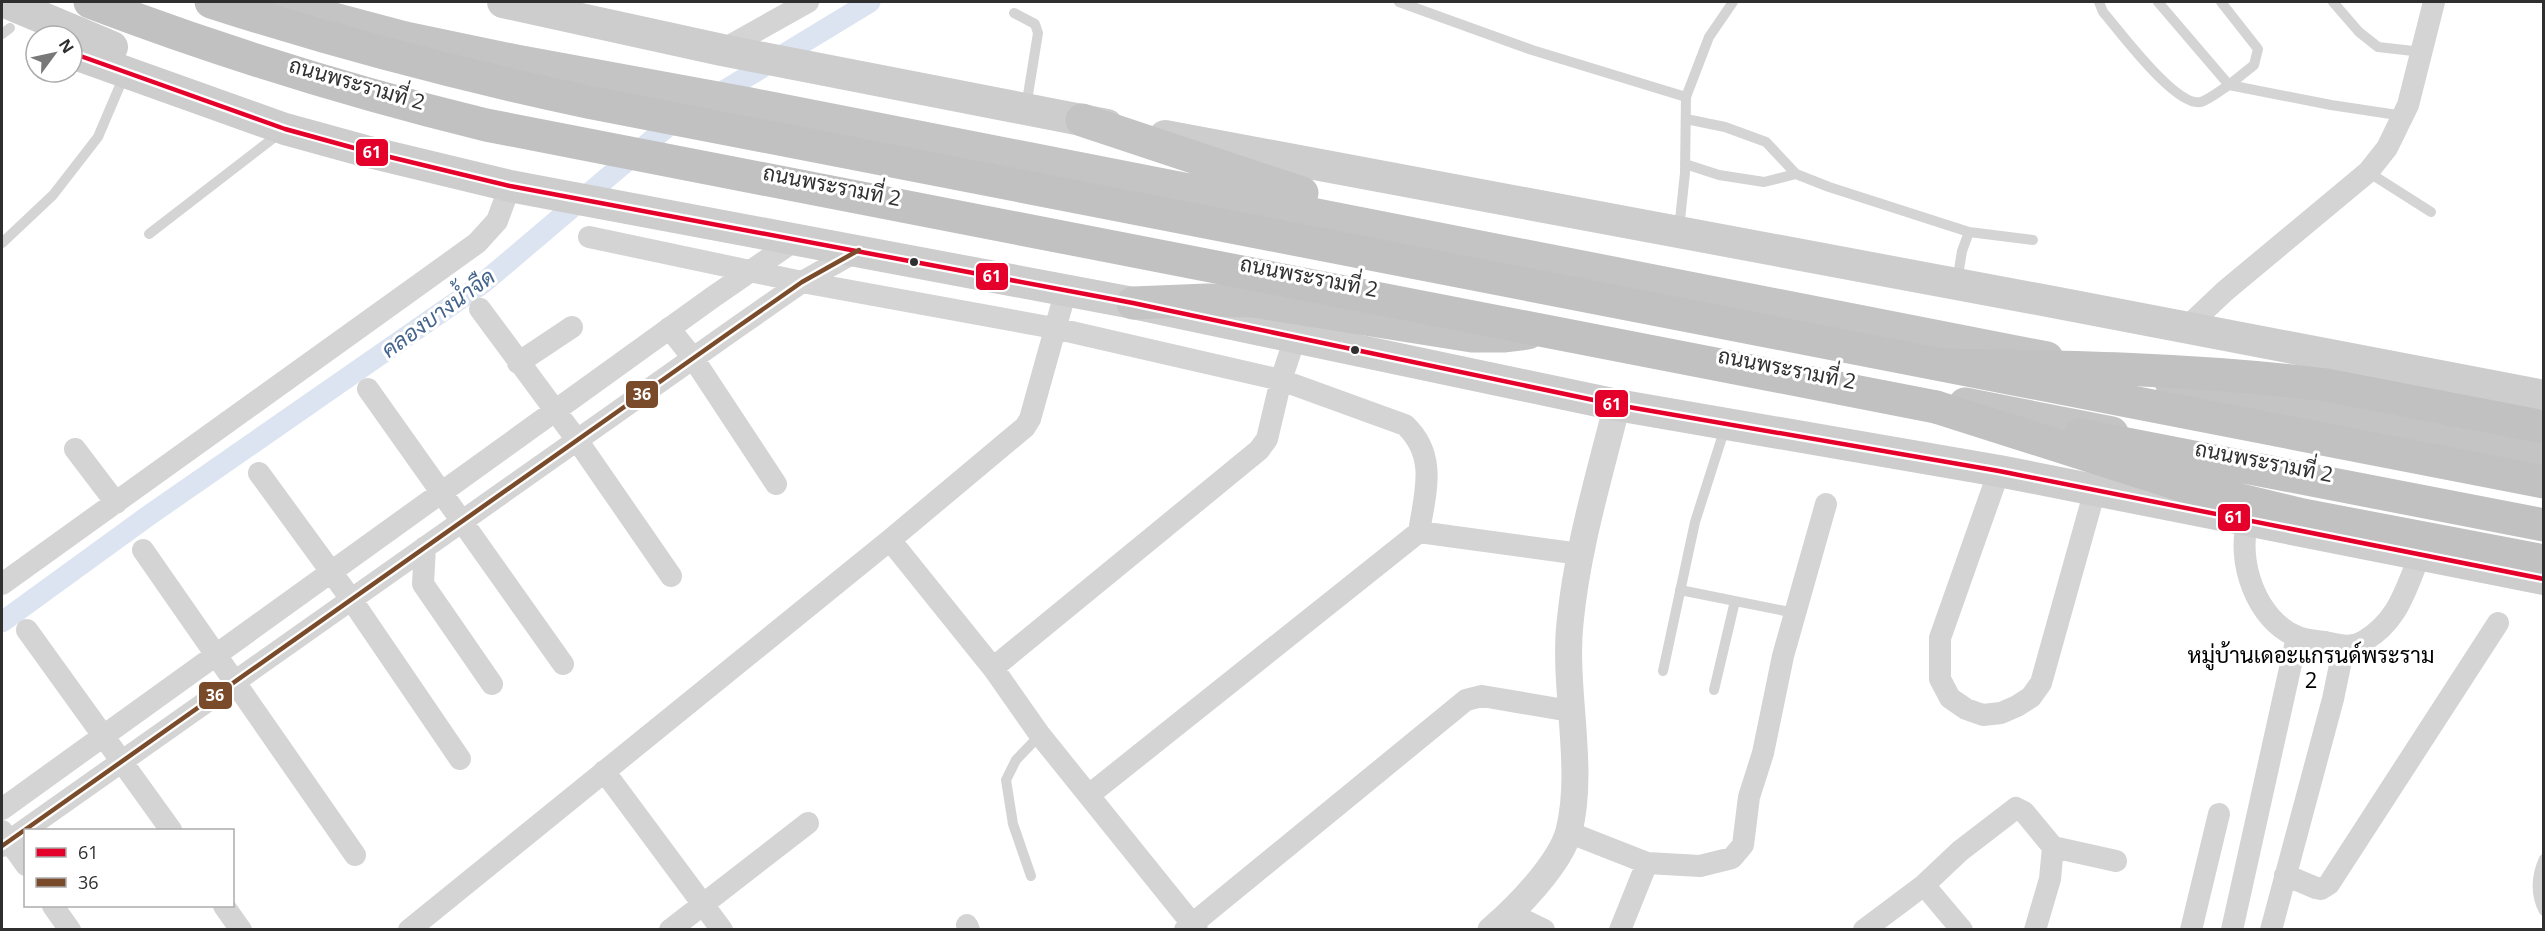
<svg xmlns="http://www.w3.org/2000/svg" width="2545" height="931" font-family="'Open Sans',Sarabun,sans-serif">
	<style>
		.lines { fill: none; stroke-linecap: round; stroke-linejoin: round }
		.canal { stroke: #dbe4f0; stroke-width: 21 }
		.service { stroke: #d4d4d4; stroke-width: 10 }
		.minor { stroke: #d4d4d4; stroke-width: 22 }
		.tertiary { stroke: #d4d4d4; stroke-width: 27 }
		.secondary { stroke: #cdcdcd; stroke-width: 32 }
		.trunk { stroke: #c4c4c4; stroke-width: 33 }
		.motorway { stroke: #c1c1c1; stroke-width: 33 }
		.motorway-bridge { stroke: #c1c1c1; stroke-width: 33 }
		.bus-1-casing { stroke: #fff; stroke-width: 9 }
		.bus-2-casing { stroke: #fff; stroke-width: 9 }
		.bus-1 { stroke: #e4002b; stroke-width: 4.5 }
		.bus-2 { stroke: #7a4b2a; stroke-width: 4.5 }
		.bus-dot { fill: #2f2f2f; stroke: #fff; stroke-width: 2 }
		.labels { text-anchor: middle; stroke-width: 6; stroke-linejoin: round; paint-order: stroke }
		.street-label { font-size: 21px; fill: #2f2f2f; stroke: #fff }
		.water-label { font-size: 22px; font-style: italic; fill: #42638b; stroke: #fff }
		.neighbourhood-label { font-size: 22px; fill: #000; stroke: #fff }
		.line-badge { stroke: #fff; stroke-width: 2 }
		.badge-label { font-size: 16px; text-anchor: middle; font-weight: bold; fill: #fff }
	</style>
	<rect width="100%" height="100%" fill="#fff"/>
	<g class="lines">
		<path class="canal" d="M712 98 870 2
			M2 622 148 516 482 284 673 122 683 116"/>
		<path class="service" d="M1399 2 1532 50 1686 97
			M2099 2 2103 12C2119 30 2176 108 2201 102 2210 99 2221 90 2229 85L2331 105 2404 116
			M2158 2 2229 85 2254 65 2258 49 2221 2
			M2333 2 2359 32 2378 47 2422 52
			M1014 13 1035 24 1038 33 1026 107
			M2 34 10 28
			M1686 119 1725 127 1766 142 1796 174 1829 187 1969 232 1962 251 1957 282
			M1685 164 1719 175 1764 182 1796 174
			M2368 172 2431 212
			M1679 229 1685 173 1686 97 1709 37 1733 2
			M1969 232 2033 240
			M149 234 280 133
			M2 243 53 195 98 137 124 76
			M1680 590 1795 613
			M1663 671 1695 522 1725 428
			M1714 690 1735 601
			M2544 859C2536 876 2535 895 2544 911
			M1031 876 1013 824 1006 780 1016 760 1040 735"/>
		<path class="minor" d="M722 50 808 2
			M589 237 802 282 1054 328 1281 380 1405 425C1438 456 1425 493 1419 532
			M480 309 577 440 671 576
			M2188 326 2225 291 2368 172 2387 148 2408 105 2434 2
			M669 328 693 358 776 484
			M518 363 572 327
			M368 389 563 664
			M75 449 116 503
			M1999 471 1940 638V679L1950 698 1966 709 1983 715 2001 713 2017 706 2031 697 2041 683 2095 490
			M259 473 351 599 460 759
			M2248 521C2236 560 2256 621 2298 637 2306 640 2316 641 2325 642 2339 645 2351 649 2364 641 2399 620 2405 590 2420 555
			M890 540 993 668 1040 735 1197 930
			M425 547 423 584 492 684
			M143 550 355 855
			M2 584 477 243 497 221 510 186
			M27 630 171 830
			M993 668 1259 450 1267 439 1281 380 1295 338
			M604 771 722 930
			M1089 795 1419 532 1580 554
			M2 809 713 297 797 239
			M2 831 26 865
			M1568 832 1647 863
			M2 846 736 328 802 282 859 250
			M2285 875 2316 888 2321 889 2329 884 2498 623
			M1924 885 1962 930
			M53 906 70 930
			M224 906 241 930
			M1509 913 1544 930
			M967 925 969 930
			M409 930 890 540 1025 427 1030 419 1066 290
			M670 930 808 823
			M1185 930 1466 700 1482 696 1570 711
			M1620 930 1647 863 1700 866 1732 858 1743 845 1749 797 1763 753 1783 656 1826 504
			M1864 930 1924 885 1960 851 2016 808 2024 812 2053 847 2116 861
			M2035 930 2050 879 2053 847
			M2191 930 2219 814
			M2232 930 2297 637
			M2271 930 2333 699 2344 646"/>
		<path class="tertiary" d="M1491 930C1517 908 1560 864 1569 831 1585 767 1563 689 1570 623 1577 549 1599 477 1617 405"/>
		<path class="secondary" d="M5 2 112 47
			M503 2 722 50 1107 125
			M72 53 285 129 365 151 510 186 1133 303 1617 405 1999 471 2544 579
			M1165 136C1624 223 2085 306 2544 396"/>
		<path class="trunk" d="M270 2 405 38 516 61 750 104 2047 358
			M1082 120 1302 193
			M1133 303 1207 300 1253 301 1472 336H1505L1528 333
			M2171 382 2544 455
			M1965 404 2112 433"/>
		<path class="motorway" d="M211 2C335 42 460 75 588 102L2544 482
			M2326 385 2544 427
			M1936 407 2191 488 2303 515 2544 561
			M2080 435 2544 525"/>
		<path class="motorway-bridge" d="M90 2C219 51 351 92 486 125L1936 407
			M1946 365C2073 367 2200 369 2326 385"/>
		<defs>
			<path id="bus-1" d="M72 53 285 129 365 151 510 186 1133 303 1617 405 1999 471 2544 579"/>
			<path id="bus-2" d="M2 846 736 328 802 282 859 250"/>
		</defs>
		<use href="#bus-1" class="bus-1-casing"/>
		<use href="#bus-2" class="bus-2-casing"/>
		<use href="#bus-1" class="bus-1"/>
		<use href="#bus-2" class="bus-2"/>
	</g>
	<g class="bus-dot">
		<circle cx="914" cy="262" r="5"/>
		<circle cx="1355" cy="350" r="5"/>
	</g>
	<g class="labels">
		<g class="street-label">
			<text transform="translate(357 84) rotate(16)" y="7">ถนนพระรามที่ 2</text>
			<text transform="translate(832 186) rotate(11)" y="7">ถนนพระรามที่ 2</text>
			<text transform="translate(1309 277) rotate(11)" y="7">ถนนพระรามที่ 2</text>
			<text transform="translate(1787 369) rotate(11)" y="7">ถนนพระรามที่ 2</text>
			<text transform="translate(2264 462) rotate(11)" y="7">ถนนพระรามที่ 2</text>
		</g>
		<g class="water-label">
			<text transform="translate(438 313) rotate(-36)" y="8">คลองบางน้ำจืด</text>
		</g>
		<g class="neighbourhood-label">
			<text x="2311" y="663">หมู่บ้านเดอะแกรนด์พระราม<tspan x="2311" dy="25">2</tspan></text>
		</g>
	</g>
	<g class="line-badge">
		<rect x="355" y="138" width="34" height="29" rx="6" fill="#e4002b"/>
		<rect x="975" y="262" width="34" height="29" rx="6" fill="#e4002b"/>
		<rect x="625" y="380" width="34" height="29" rx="6" fill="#7a4b2a"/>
		<rect x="1594" y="389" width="35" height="29" rx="6" fill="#e4002b"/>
		<rect x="2217" y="503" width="34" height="29" rx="6" fill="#e4002b"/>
		<rect x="198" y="681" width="35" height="29" rx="6" fill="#7a4b2a"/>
	</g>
	<g class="badge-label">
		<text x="372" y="158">61</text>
		<text x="992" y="282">61</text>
		<text x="642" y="400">36</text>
		<text x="1612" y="410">61</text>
		<text x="2234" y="523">61</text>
		<text x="215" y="701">36</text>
	</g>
	<rect width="2545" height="931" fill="none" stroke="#2f2f2f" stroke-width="6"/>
	<rect x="24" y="829" width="210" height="78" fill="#ffffff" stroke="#acacac" stroke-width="1.5"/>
	<rect x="36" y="848" width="30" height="9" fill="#e4002b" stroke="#acacac" stroke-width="1.5"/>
	<text x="78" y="859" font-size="18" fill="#2f2f2f">61</text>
	<rect x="36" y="878" width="30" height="9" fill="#7a4b2a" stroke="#acacac" stroke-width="1.5"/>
	<text x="78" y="889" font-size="18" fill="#2f2f2f">36</text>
	<g transform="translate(54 54) rotate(57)"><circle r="28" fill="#ffffff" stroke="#acacac" stroke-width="1.5"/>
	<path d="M0-4.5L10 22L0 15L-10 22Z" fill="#787878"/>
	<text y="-9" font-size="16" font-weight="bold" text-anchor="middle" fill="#2f2f2f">N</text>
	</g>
</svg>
